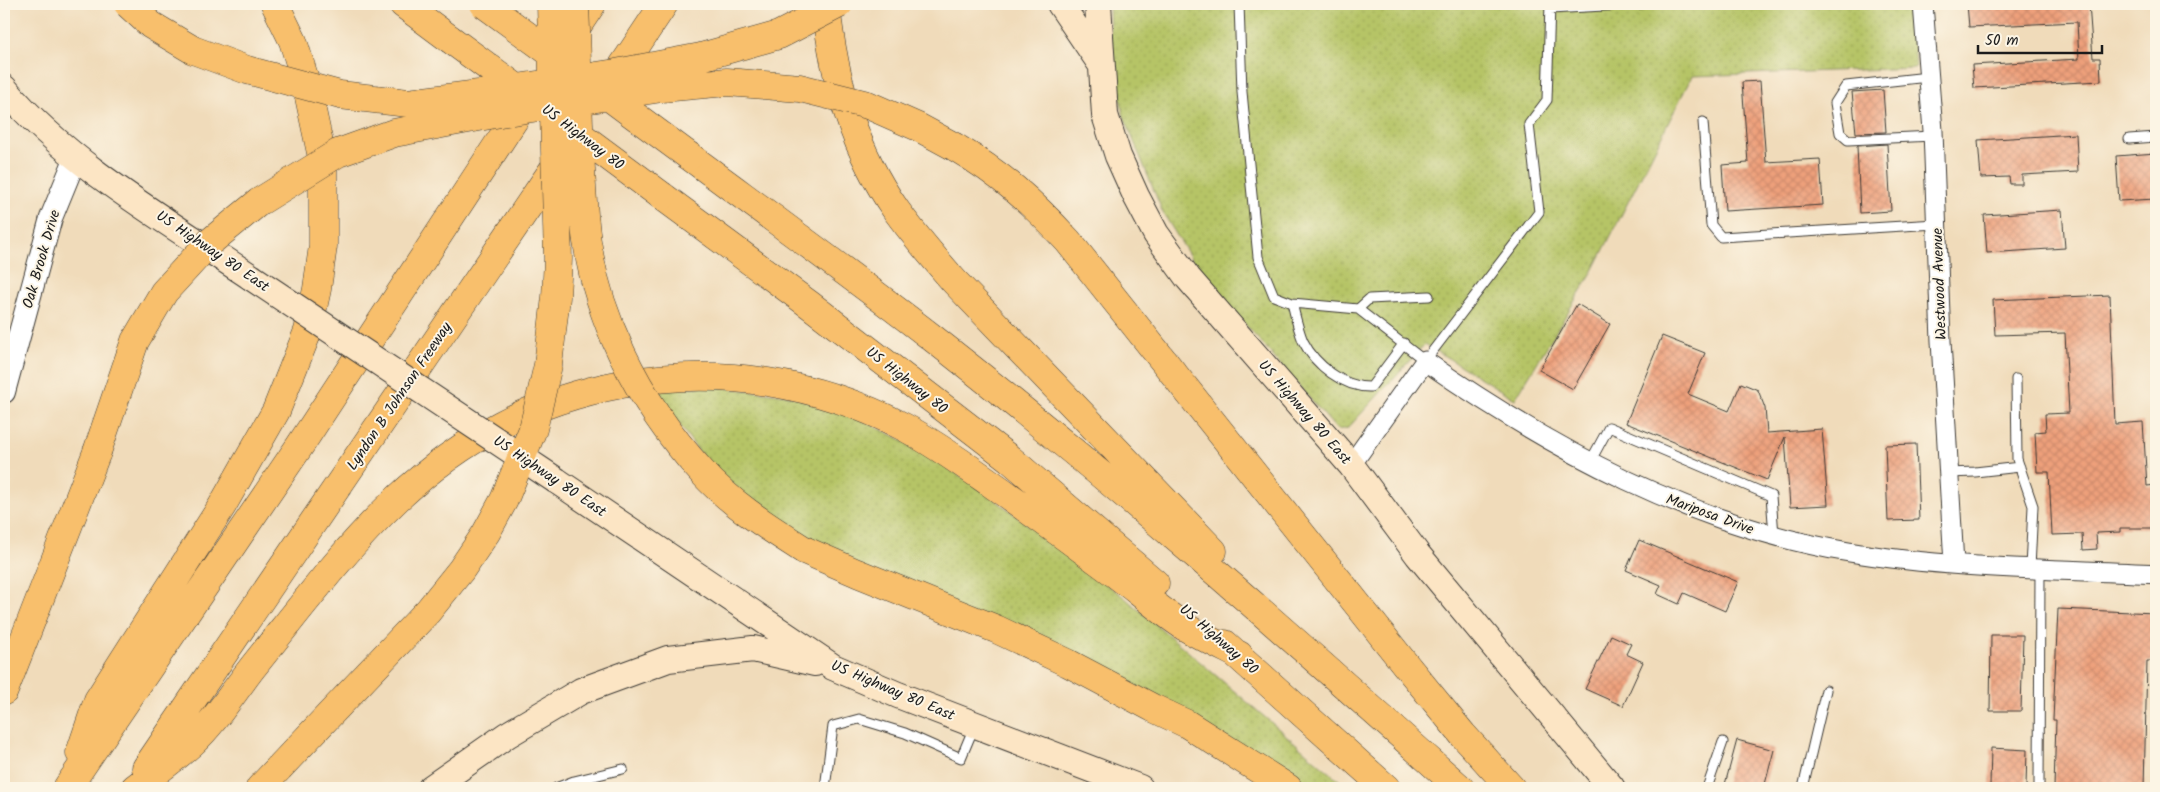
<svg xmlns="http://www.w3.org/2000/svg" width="2160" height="792" font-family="Kalam,sans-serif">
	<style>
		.grass { fill: url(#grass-dots); stroke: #697041 }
		.building { fill: url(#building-cross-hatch) }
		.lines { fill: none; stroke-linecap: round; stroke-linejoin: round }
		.service-casing { stroke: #3c3934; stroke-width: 11 }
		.minor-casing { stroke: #3c3934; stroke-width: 21 }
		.tertiary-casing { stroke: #3c3934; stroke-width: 24 }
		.secondary-casing { stroke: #3c3934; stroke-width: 28 }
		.motorway-casing { stroke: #3c3934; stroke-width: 29 }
		.service { stroke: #fff; stroke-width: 9 }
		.minor { stroke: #fff; stroke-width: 19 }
		.tertiary { stroke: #fff; stroke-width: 22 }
		.secondary { stroke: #fce5c4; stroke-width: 26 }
		.motorway { stroke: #f8bf6c; stroke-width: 28 }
		.secondary-bridge-casing { stroke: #3c3934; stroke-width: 28; stroke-linecap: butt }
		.motorway-bridge-casing { stroke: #3c3934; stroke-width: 29; stroke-linecap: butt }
		.secondary-bridge { stroke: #fce5c4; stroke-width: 26 }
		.motorway-bridge { stroke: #f8bf6c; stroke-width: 28 }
		.labels { text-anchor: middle; stroke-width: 4; stroke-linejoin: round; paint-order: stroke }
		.street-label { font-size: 15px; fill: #1c1c1c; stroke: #fcf5e5 }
	</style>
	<defs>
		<pattern id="grass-dots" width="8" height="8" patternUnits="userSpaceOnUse" patternTransform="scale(1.25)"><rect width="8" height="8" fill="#b6c466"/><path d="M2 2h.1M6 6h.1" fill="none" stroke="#9ca858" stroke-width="1.8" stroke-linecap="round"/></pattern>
		<pattern id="building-cross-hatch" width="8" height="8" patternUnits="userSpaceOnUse" patternTransform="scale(1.25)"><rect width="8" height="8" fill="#eea07c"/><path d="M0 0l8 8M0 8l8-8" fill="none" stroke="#cc896b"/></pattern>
	</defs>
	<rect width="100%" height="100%" fill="#fcf5e5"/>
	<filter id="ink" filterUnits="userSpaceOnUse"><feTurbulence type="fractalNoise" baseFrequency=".02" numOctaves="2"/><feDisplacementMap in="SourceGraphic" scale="10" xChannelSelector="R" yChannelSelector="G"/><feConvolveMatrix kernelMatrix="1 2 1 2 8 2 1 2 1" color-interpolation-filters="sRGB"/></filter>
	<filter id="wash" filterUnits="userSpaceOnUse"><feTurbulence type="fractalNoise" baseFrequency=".0096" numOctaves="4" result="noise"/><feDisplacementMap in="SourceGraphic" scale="20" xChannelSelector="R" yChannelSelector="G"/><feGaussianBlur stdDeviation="1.12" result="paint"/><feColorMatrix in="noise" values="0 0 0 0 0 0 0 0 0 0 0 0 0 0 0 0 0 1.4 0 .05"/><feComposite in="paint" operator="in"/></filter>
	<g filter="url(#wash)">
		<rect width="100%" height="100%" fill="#f0dbba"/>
		<path class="grass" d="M1109 4H1912L1916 68 1692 76 1594 269 1515 399 1425 344 1348 428 1337 430 1199 271 1163 213 1124 117 1110 50Z
			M708 386 787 395 850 414 898 438 977 486 1125 598 1348 788H1305L1298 783 817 547 777 522 708 464 654 390Z"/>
		<g id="blocks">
			<path class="building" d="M1967 4H2089L2093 58H2100L2101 81 1974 88 1972 65 2079 59 2077 22 1969 27Z
				M1760 81 1766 162 1820 159 1823 205 1725 211 1722 165 1748 163 1742 82Z
				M1883 90 1886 132 1856 133 1852 92Z
				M2076 134 2078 172 2022 175V184H2010L2009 177 1981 178 1978 140Z
				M1887 144 1891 211 1860 213 1857 146Z
				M2156 153V199L2119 201 2116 156Z
				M2062 210 2065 248 1987 253 1984 215Z
				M2110 295 2115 424 2143 422 2147 486 2156 485V528H2120V532L2096 533 2097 549 2083 550 2082 534 2052 535 2049 472H2037L2035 432 2046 431 2045 414 2069 413 2065 333 1995 335 1993 300Z
				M1577 304 1610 324 1573 389 1539 370Z
				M1662 336 1705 353 1688 394 1729 411 1741 383 1758 390 1765 408 1767 433 1822 429 1828 505 1790 507 1785 437 1767 480 1626 423Z
				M1916 444 1919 520 1888 521 1885 445Z
				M1639 540 1738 582 1725 611 1684 593 1679 604 1657 594 1661 585 1626 570Z
				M2058 609 2156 613V661H2147L2144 788H2054L2056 720H2053Z
				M1611 635 1631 644 1626 654 1643 662 1623 706 1585 689Z
				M1991 635H2023L2021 711H1990Z
				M1737 740 1774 750 1764 788H1724Z
				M1991 748 2027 750 2026 787 1990 786Z"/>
		</g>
	</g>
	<g filter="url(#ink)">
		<use href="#blocks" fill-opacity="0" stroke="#3c3934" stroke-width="1"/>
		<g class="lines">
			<defs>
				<path id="service" d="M1239 4 1242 92 1258 257 1274 296 1292 303 1358 309 1425 361 1539 212 1529 124 1547 100 1550 4
					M1550 9 1640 4
					M1928 77 1846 86 1835 103 1840 133 1848 140 1933 136
					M1703 122 1711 225 1721 237 1936 224
					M2129 139 2156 137
					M1292 303C1295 315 1298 329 1303 341 1315 365 1344 388 1371 387L1404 343
					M1358 309 1369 299 1429 296
					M2016 379 2017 459 2033 506 2030 568
					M1590 462 1609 427 1771 496 1774 535
					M1948 473 1975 472 2020 467
					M574 781 623 769
					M556 788 574 781 582 788
					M825 788 833 726 859 719 905 733 961 758 974 727
					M1707 788 1723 742
					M1803 788 1826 690
					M2039 788 2040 569"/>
				<path id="minor" d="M1923 4 1933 131 1941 341 1954 564
					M1351 465 1425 361C1553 450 1694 526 1849 552 1950 569 2054 569 2156 574"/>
				<path id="tertiary" d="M4 392 51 218 76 157"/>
				<path id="secondary" d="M1060 4 1100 63
					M1098 4 1105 115 1118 156 1136 196 1156 234 1188 278 1351 465 1418 555 1612 788
					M4 88C71 167 166 220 251 277
					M557 481 833 667 898 695 1140 788
					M431 788 507 735 581 691 668 659 753 649 815 663"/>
				<path id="motorway" d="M403 4 450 39
					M826 4C833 76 854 150 896 210 914 235 934 258 954 281L1213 551
					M568 40 592 4
					M608 88 664 4
					M955 147C1001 174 1031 201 1068 241L1405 664 1463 735 1511 788
					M689 156C770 216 851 275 930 336 1113 479 1287 633 1460 788
					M662 196 810 305 1010 459 1155 583
					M804 550 857 573 996 629 1068 663 1153 708 1187 724 1288 788
					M1225 644 1386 788
					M4 691 97 452
					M80 753 98 700 222 506 276 411 308 331 317 289 323 246V162L306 83 293 41 275 4
					M146 768 563 155
					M67 788 299 447 531 94
					M135 788C154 773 175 759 193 742 213 724 235 690 252 668 298 611 343 550 397 499 464 437 532 401 622 384 718 366 818 382 904 427 934 443 962 463 989 482 1030 511 1070 540 1110 570 1135 588 1159 610 1185 627 1202 637 1221 646 1239 655
					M260 788 279 768"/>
			</defs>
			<use href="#service" class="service-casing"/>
			<use href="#minor" class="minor-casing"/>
			<use href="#tertiary" class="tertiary-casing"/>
			<use href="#secondary" class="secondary-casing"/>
			<use href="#motorway" class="motorway-casing"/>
			<use href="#service" class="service"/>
			<use href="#minor" class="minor"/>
			<use href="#tertiary" class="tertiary"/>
			<use href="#secondary" class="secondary"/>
			<use href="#motorway" class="motorway"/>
			<defs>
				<path id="secondary-bridge" d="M251 277 557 481"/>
				<path id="motorway-bridge" d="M128 4 151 25 193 50 247 70 340 95 408 103 479 94 616 73 701 57 779 35 839 4
					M484 4 562 61
					M575 4C578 74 578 145 584 215 591 311 638 402 702 472 731 504 768 527 804 550
					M450 39 525 94
					M600 90 689 156
					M569 127 662 196
					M97 452 135 341 164 292 210 242 259 202 338 153 394 133 500 113 662 88 727 82 800 88 868 105 918 127 955 147
					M279 768 428 611 461 570 486 533 504 500 533 429 548 365 556 297 558 259 551 4"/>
			</defs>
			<use href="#secondary-bridge" class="secondary-bridge-casing"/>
			<use href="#motorway-bridge" class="motorway-bridge-casing"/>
			<use href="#secondary-bridge" class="secondary-bridge"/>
			<use href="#motorway-bridge" class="motorway-bridge"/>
		</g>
	</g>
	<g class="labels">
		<g class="street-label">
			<text transform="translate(583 137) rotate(37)" y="5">US Highway 80</text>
			<text transform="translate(213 251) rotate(34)" y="5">US Highway 80 East</text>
			<text transform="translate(41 259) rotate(-74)" y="5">Oak Brook Drive</text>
			<text transform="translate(1939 284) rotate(-92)" y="5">Westwood Avenue</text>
			<text transform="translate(907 380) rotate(38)" y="5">US Highway 80</text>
			<text transform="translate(399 396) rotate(-56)" y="5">Lyndon B Johnson Freeway</text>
			<text transform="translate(1305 412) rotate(49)" y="5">US Highway 80 East</text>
			<text transform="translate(550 476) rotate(34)" y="5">US Highway 80 East</text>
			<text transform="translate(1710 514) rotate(20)" y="5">Mariposa Drive</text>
			<text transform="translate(1219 639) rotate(41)" y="5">US Highway 80</text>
			<text transform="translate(893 690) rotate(23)" y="5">US Highway 80 East</text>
		</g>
	</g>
	<rect width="2160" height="792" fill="none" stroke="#fcf5e5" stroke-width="20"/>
	<path d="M1978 45v8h124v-8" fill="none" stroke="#1c1c1c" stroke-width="2.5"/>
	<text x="1985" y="45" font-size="15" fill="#1c1c1c" stroke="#fcf5e5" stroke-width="4" paint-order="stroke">50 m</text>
</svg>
